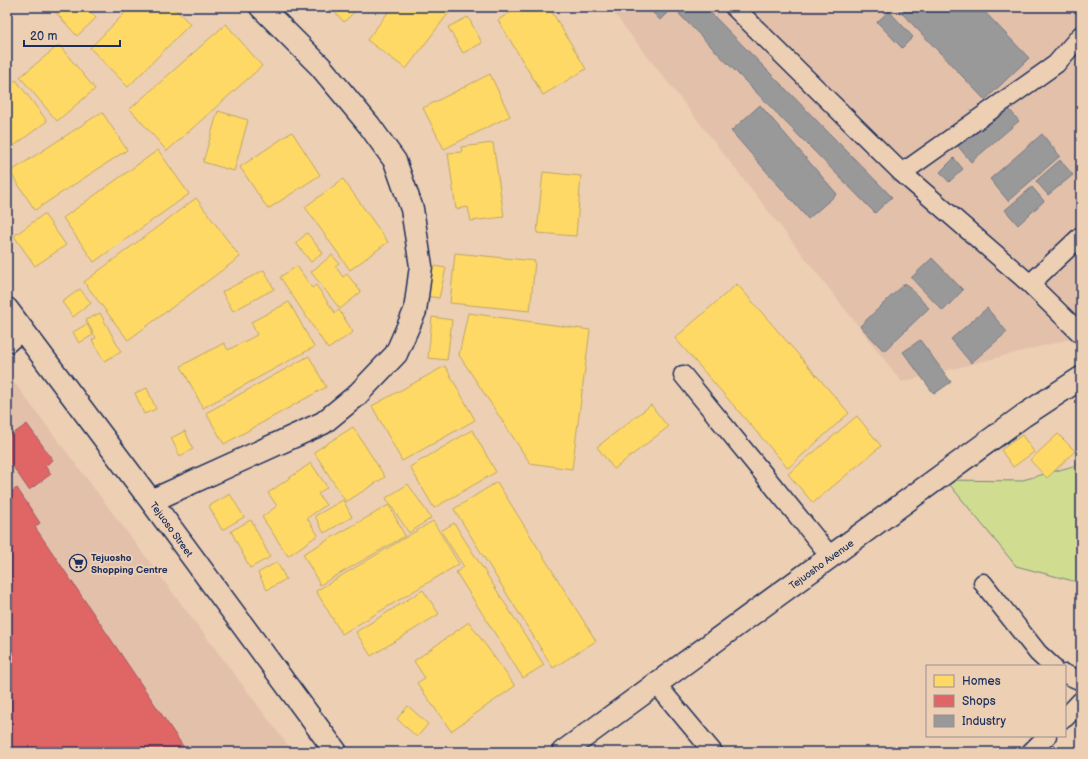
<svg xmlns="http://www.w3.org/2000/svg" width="1088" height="759" font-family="'Balsamiq Sans',sans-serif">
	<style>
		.built { fill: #e3c0aa }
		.green { fill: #d0dd90; stroke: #768677 }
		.homes { fill: #ffd966; stroke: #bba664 }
		.shops { fill: #e06666; stroke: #a55664 }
		.industry { fill: #999; stroke: #737987 }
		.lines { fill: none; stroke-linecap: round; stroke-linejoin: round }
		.service-casing { stroke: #1b2f5e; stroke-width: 21 }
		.minor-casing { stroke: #1b2f5e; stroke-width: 25 }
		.service { stroke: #edcfb3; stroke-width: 18 }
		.minor { stroke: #edcfb3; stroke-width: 22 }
		.labels { text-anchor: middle; stroke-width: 4; stroke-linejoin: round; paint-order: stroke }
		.street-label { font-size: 10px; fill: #1b2f5e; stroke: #edcfb3 }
		.poi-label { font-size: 10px; font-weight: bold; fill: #1b2f5e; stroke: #edcfb3; text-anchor: start }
	</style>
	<rect width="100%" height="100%" fill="#edcfb3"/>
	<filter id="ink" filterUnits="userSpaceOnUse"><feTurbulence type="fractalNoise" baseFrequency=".025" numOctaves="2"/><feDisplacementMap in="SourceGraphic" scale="8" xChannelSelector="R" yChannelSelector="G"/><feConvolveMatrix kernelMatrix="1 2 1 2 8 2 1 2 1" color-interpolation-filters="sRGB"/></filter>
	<g filter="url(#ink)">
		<path class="built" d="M609 7H1081V336L902 382Z
			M7 373 293 752H7Z"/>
		<path class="green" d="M1081 464V583L1016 566 946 480 1019 481Z"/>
		<path class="homes" d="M51 7H87L96 18 77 36Z
			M131 7H173L190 24 128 87 90 48Z
			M330 7H359L344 22Z
			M392 7H453L406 69 367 40Z
			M519 7H549L586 69 543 95 498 20Z
			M468 17 482 43 463 53 448 27Z
			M226 24 262 66 167 151 130 109Z
			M59 45 95 89 57 121 20 77Z
			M490 74 510 116 444 149 423 108Z
			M16 80 47 121 7 151V86Z
			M218 111 248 120 234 171 203 162Z
			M102 112 127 150 35 210 10 172Z
			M292 132 320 175 268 209 240 167Z
			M493 143 504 217 471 221 468 207 456 209 448 153 462 152 461 147Z
			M158 150 189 194 94 262 63 218Z
			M543 172 581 176 576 236 537 233Z
			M343 179 388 242 350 270 305 207Z
			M196 198 240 257 128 340 84 282Z
			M44 214 66 245 35 266 14 236Z
			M307 233 323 253 311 262 296 243Z
			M455 253 535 261 530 311 450 303Z
			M332 255 339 263 335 266 343 277 347 274 361 292 340 309 311 272Z
			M297 266 312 288 316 285 335 313 339 310 353 332 328 349 280 277Z
			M433 266 446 268 439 298 426 296Z
			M264 270 274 289 233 311 222 292Z
			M737 284 849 413 788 468 675 338Z
			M80 289 91 303 73 317 62 302Z
			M289 302 314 347 203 408 181 366 224 343 228 350 257 335 251 322Z
			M100 313 121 352 104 361 92 340 96 338 86 320Z
			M468 313 590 330 572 469 530 463 459 355Z
			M432 317 452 320 447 360 428 358Z
			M87 324 93 335 79 343 73 332Z
			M309 356 326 387 224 444 206 413Z
			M445 366 475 420 402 461 372 406Z
			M147 388 156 409 144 414 135 393Z
			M651 405 668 427 614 469 597 447Z
			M857 416 881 446 813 503 788 474Z
			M353 427 385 477 346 502 314 452Z
			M472 430 496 472 434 508 410 467Z
			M185 431 193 449 180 456 171 438Z
			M1058 434 1075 451 1047 478 1030 460Z
			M1022 435 1034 452 1013 467 1001 450Z
			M311 463 327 487 318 494 326 505 307 518 318 535 288 556 262 517 277 506 268 493Z
			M497 482 596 641 553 668 454 509Z
			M408 484 431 518 409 533 386 498Z
			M230 494 244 517 222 530 209 506Z
			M343 500 352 517 324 533 315 516Z
			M389 505 405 536 320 585 303 554Z
			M251 520 270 557 250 568 231 531Z
			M433 521 459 564 342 634 316 591Z
			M454 523 544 665 523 678 456 572 464 567 441 531Z
			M277 562 286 579 267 590 258 573Z
			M423 590 439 614 371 656 356 632Z
			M469 622 515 686 451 731 417 683 425 678 414 661Z
			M408 706 428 724 417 737 397 719Z"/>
		<path class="shops" d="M27 424 53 460 45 466 51 474 29 490 7 458V438Z
			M17 488 40 523 35 527 187 752H7V492L8 494Z"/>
		<path class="industry" d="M647 7H673L660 20Z
			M686 7H705L892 197 875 213 679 14Z
			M896 7H980L1029 58 985 100Z
			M889 11 913 37 902 48 877 22Z
			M1005 104 1019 121 971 162 957 145Z
			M760 105 837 194 808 219 731 131Z
			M1042 134 1060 156 1008 201 990 179Z
			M954 158 963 169 949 182 940 172Z
			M1060 160 1073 175 1048 195 1036 181Z
			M1032 187 1044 201 1018 225 1005 210Z
			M932 258 963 290 943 311 911 278Z
			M905 283 929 308 884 351 860 326Z
			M987 308 1007 332 971 363 951 339Z
			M920 340 951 382 934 394 903 352Z"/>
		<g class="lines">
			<defs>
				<path id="service" d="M734 7 902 173 1030 284 1081 334
					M902 173 1056 64 1081 35
					M1030 284 1081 236
					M7 344 23 330
					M683 375 831 557
					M983 583 1038 653 1052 666
					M1065 674 1081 681
					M657 685 713 752
					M1065 718 1081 701
					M1031 752 1047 736"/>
				<path id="minor" d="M7 309 151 501 336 752
					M151 501 323 423 356 396 396 354 415 311 421 266 412 209 395 161 369 125 320 66 261 7
					M563 752 1023 416 1081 378"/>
			</defs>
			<use href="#service" class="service-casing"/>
			<use href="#minor" class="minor-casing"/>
			<use href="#service" class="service"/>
			<use href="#minor" class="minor"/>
		</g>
	</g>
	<defs>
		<symbol id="supermarket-ring" viewBox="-11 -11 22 22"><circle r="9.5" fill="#edcfb3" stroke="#1b2f5e" stroke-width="1.5"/><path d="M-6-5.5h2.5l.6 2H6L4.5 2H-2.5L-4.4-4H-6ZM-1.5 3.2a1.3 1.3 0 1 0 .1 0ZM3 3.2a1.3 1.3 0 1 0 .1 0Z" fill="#1b2f5e"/></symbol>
	</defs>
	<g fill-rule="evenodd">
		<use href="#supermarket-ring" x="68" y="553" width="20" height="20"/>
	</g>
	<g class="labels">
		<g class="street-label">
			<text transform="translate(172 529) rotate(54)" y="4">Tejuoso Street</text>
			<text transform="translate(821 564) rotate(-36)" y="4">Tejuosho Avenue</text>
		</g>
		<g class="poi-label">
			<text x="91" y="561">Tejuosho<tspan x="91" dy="12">Shopping Centre</tspan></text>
		</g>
	</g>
	<rect width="1088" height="759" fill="none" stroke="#edcfb3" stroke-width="24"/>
	<rect x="12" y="12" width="1064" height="735" fill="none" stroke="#1b2f5e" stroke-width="1.5" filter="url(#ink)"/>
	<rect x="926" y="665" width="140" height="72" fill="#edcfb3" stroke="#998f91"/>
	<rect x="934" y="675" width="20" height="12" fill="#ffd966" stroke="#998f91"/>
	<text x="962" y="685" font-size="12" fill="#1b2f5e">Homes</text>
	<rect x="934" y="695" width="20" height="12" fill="#e06666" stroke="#998f91"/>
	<text x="962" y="705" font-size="12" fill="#1b2f5e">Shops</text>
	<rect x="934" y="715" width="20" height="12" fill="#999999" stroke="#998f91"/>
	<text x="962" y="725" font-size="12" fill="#1b2f5e">Industry</text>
	<path d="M24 40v6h96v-6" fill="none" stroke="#1b2f5e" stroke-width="2"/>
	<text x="30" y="40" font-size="12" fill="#1b2f5e" stroke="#edcfb3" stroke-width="3" paint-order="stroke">20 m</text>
</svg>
